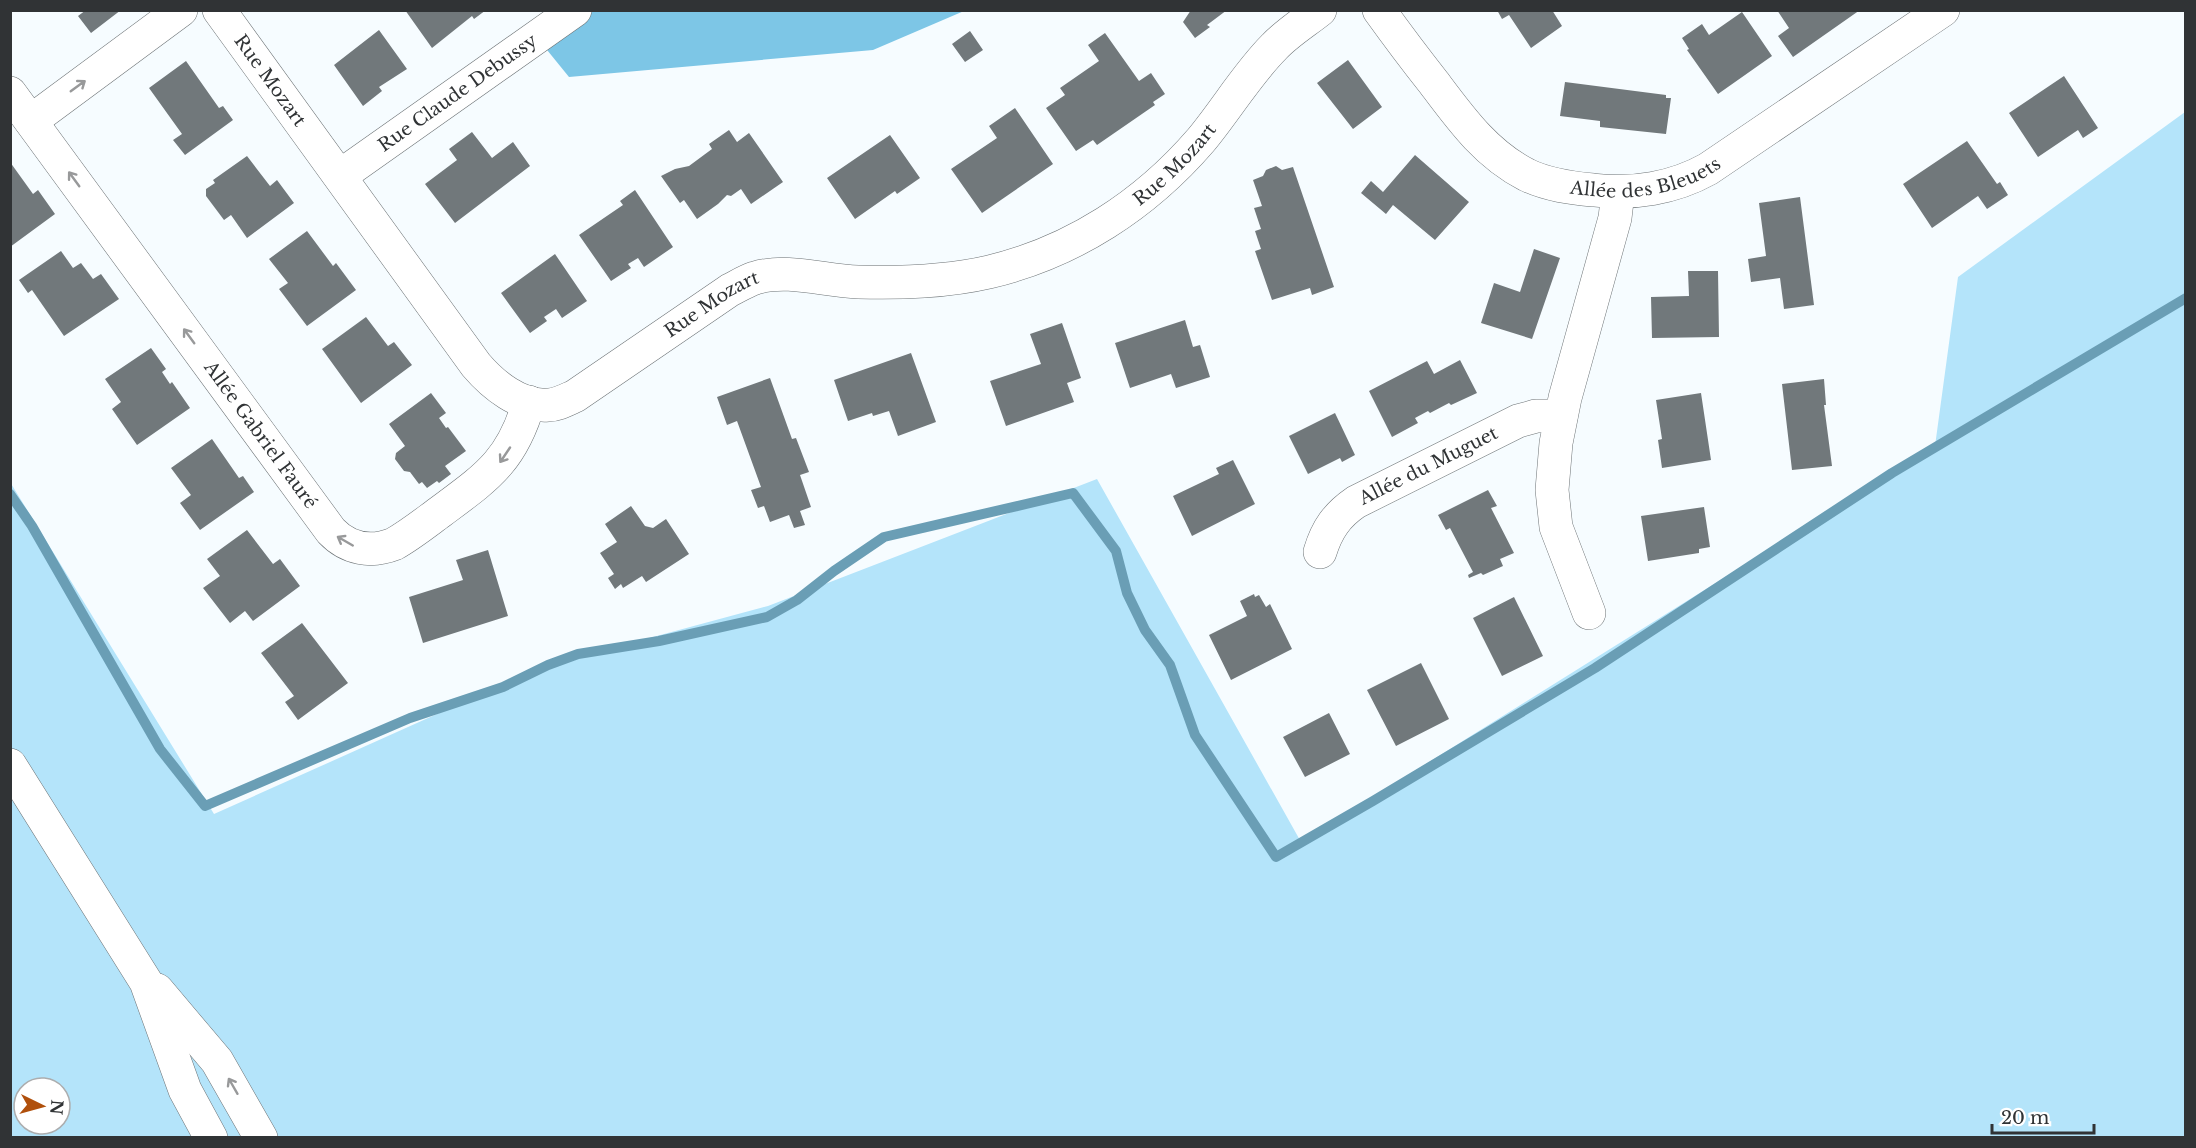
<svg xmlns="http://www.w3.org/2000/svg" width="2196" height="1148" font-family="'Libre Baskerville',serif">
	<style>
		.green { fill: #b4e4fa; fill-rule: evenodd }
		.forest { fill: #7dc6e6 }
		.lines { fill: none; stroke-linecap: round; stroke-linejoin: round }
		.stream { stroke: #6a9eb5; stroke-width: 10 }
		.building { fill: #71787b }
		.street-casing { stroke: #6d7376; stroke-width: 34 }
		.street { stroke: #fff; stroke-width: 33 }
		.oneway { stroke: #98999a }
		.labels { text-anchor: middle; stroke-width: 6; stroke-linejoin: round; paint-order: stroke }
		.street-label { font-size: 18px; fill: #303335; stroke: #fff }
	</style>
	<rect width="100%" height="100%" fill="#f6fcff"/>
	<path class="green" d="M2185 112V1137H11L10 482 214 814 542 667 768 606 1097 479 1301 842 1935 446 1958 277ZM24 1088H60V1124H24Z"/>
	<path class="forest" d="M592 11H964L873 50 569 77 543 45Z"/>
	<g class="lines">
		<path class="stream" d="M10 494 32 526 160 749 205 806 410 718 503 687 548 665 578 654 659 641 767 617 797 600 834 571 884 537 1073 493 1116 551 1127 593 1145 630 1170 665 1195 735 1276 857 1373 801 1595 668 1892 473 2186 298"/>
	</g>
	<path class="building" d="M86 10H121L91 33 78 16Z
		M405 10H486L474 19 472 16 432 48Z
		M1191 10H1227L1207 25 1210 27 1195 38 1183 22Z
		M1497 10H1552L1562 26 1531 48 1509 15 1502 19Z
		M1777 10H1860L1793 57 1778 36 1789 28Z
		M1742 12 1772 56 1718 94 1687 50 1689 49 1682 38 1702 24 1709 35Z
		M379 30 407 69 379 87 382 91 363 106 334 65Z
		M970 31 983 50 965 62 952 44Z
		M1105 33 1139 81 1151 73 1165 94 1153 102 1155 105 1097 145 1093 140 1076 151 1046 108 1065 95 1060 88 1099 61 1088 45Z
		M1348 60 1382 107 1353 129 1317 83Z
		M186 61 219 108 223 106 233 120 185 155 173 140 182 134 149 88Z
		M2064 76 2098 128 2083 138 2078 130 2038 157 2009 113Z
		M1565 82 1666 95V98H1671L1666 134 1600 127V121L1560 116Z
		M1015 108 1053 164 982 213 951 169 997 138 989 126Z
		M729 130 737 142 749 133 783 182 751 204 741 189 731 196 727 195 718 204 697 219 684 200 680 203 661 176 675 169 689 166 712 149 709 144Z
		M472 132 492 158 513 142 530 166 455 223 425 184 457 160 449 149Z
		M890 135 920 178 897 194 895 191 855 219 827 178Z
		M1967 141 1997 184 2000 182 2008 195 1987 209 1978 196 1932 228 1903 184Z
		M1415 155 1469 202 1435 240 1393 205 1386 214 1361 193 1371 181 1383 192Z
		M247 156 270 186 277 180 294 203 247 238 231 215 224 220 206 196V189L215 183 213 180Z
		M10 162 33 194 38 190 55 214 10 247Z
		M1276 166 1282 170 1293 167 1334 287 1312 295 1310 288 1272 300 1255 251 1261 249 1255 231 1261 229 1254 208 1262 206 1253 180 1263 176 1266 170Z
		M635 190 673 247 644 267 638 258 628 264 631 268 611 281 579 235 623 205 620 201Z
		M1800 197 1814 305 1784 309 1780 278 1751 282 1748 259 1766 256 1759 203Z
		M307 231 333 266 336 263 356 290 307 326 279 289 288 283 269 259Z
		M1534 249 1560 258 1532 339 1481 323 1494 283 1520 292Z
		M61 251 73 268 81 263 93 279 101 274 119 299 64 336 32 290 28 293 19 280Z
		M555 254 587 301 562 318 556 309 544 317 547 321 530 333 501 293Z
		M1688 271H1718L1719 337 1652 338 1651 297 1689 296Z
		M366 317 388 346 394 342 412 365 361 403 322 349Z
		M1185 320 1193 347 1200 345 1210 377 1176 388 1171 374 1130 388 1115 343Z
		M1062 323 1081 378 1067 383 1074 402 1006 426 990 381 1041 364 1030 334Z
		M151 348 166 369 162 372 170 384 172 382 190 408 137 445 112 409 121 402 105 379Z
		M911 353 936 422 898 436 889 411 873 416 872 413 848 421 834 380Z
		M1460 360 1477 393 1451 405 1449 403 1430 413 1428 411 1415 418 1418 423 1392 437 1369 391 1427 361 1434 374Z
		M770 378 792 439 796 438 809 472 800 475 811 507 800 511 805 525 794 528 789 515 770 522 764 506 758 508 751 490 761 487 737 421 727 425 717 397Z
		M1824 379 1826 405H1824L1832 466 1792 470 1782 384Z
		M431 393 446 413 439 418 446 428 448 427 466 451 445 466 451 474 439 483 437 481 427 488 422 482 419 484 410 472 404 471 395 459 396 453 405 446 389 424Z
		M1701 393 1711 460 1662 468 1658 440 1662 439 1656 400Z
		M1335 413 1355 455 1342 462 1340 458 1308 474 1289 436Z
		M212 439 239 478 243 476 254 492 200 530 180 503 191 495 171 468Z
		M1233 460 1255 504 1192 536 1173 496 1219 474 1216 468Z
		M1488 490 1497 506 1491 508 1514 553 1500 559 1503 566 1483 575 1481 573 1469 578 1468 575 1473 572 1450 528 1446 530 1438 515Z
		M631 506 645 526 653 528 666 519 689 554 646 582 642 576 623 588 621 584 615 589 608 578 614 574 600 553 617 542 605 524Z
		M1704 507 1710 547 1699 549V553L1648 561 1641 516Z
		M247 530 273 564 280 559 300 586 253 621 245 611 230 623 203 588 220 576 207 559Z
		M488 550 508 616 423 643 409 597 463 580 456 560Z
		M1254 594 1255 597 1259 595 1266 607 1270 604 1292 649 1231 680 1209 635 1247 616 1240 601Z
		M1514 597 1543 656 1502 676 1473 618Z
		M302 623 348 683 298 720 285 702 294 696 261 653Z
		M1421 663 1449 719 1396 746 1367 690Z
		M1329 713 1350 754 1305 777 1283 737Z"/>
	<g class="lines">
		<defs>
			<g id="street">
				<path id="s1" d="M219 10 476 365C493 385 520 407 548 405 557 405 566 400 575 396L730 290C738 286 746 281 755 278 788 268 825 281 858 282 902 283 946 282 989 272 1073 252 1145 205 1201 140 1226 110 1247 74 1274 47 1287 33 1305 22 1320 10"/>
				<path id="s2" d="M1379 10C1397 35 1415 59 1434 83 1461 119 1486 154 1527 175 1548 185 1571 188 1593 190 1633 195 1674 188 1708 169L1943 10"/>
				<path id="s3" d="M10 93 331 531C348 549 371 553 394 544 410 535 425 523 440 512 487 477 512 461 529 402"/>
				<path d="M31 121 181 10"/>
				<path id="s4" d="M340 176 575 10"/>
				<path id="s5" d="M1320 552C1327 529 1337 515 1356 502L1518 421 1536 416H1561"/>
				<path d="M1589 613 1556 527 1552 490 1556 443 1565 398 1615 218 1618 192"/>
				<path d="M10 765 146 982 185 1090 211 1138"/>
				<path d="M157 990 217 1061 261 1138"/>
			</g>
		</defs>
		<use href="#street" class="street-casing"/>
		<use href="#street" class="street"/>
	</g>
	<defs><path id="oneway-shaft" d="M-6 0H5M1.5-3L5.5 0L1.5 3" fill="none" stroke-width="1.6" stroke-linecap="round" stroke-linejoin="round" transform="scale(1.5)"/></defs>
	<g class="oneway">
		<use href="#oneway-shaft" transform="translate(78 86) rotate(-36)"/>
		<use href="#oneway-shaft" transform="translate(74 179) rotate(-126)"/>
		<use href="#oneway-shaft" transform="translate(189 336) rotate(-126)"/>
		<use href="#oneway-shaft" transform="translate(505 455) rotate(124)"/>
		<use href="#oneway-shaft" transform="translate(345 541) rotate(-150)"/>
		<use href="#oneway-shaft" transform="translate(233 1086) rotate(-120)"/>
	</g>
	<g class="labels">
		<g class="street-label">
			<text dy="6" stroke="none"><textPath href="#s1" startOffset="87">Rue Mozart</textPath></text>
			<text dy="6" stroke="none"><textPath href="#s4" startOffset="144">Rue Claude Debussy</textPath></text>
			<text dy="6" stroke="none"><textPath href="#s1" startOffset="1221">Rue Mozart</textPath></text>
			<text dy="6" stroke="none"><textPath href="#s2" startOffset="346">Allée des Bleuets</textPath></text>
			<text dy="6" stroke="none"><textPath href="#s1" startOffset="717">Rue Mozart</textPath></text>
			<text dy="6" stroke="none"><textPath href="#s3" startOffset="424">Allée Gabriel Fauré</textPath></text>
			<text dy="6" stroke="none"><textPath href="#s5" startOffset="144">Allée du Muguet</textPath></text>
		</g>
	</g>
	<rect width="2196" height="1148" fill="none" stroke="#303335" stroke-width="24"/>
	<g transform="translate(42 1106) rotate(95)"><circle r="28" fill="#ffffff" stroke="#acadae" stroke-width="1.5"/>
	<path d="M0-4.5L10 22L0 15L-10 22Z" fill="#b0500c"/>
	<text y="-9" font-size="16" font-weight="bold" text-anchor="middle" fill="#303335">N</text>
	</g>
	<path d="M1992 1124v9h102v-9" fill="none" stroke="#303335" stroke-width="3"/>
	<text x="2001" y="1124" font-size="18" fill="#303335" stroke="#ffffff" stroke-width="4.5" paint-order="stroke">20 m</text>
</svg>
